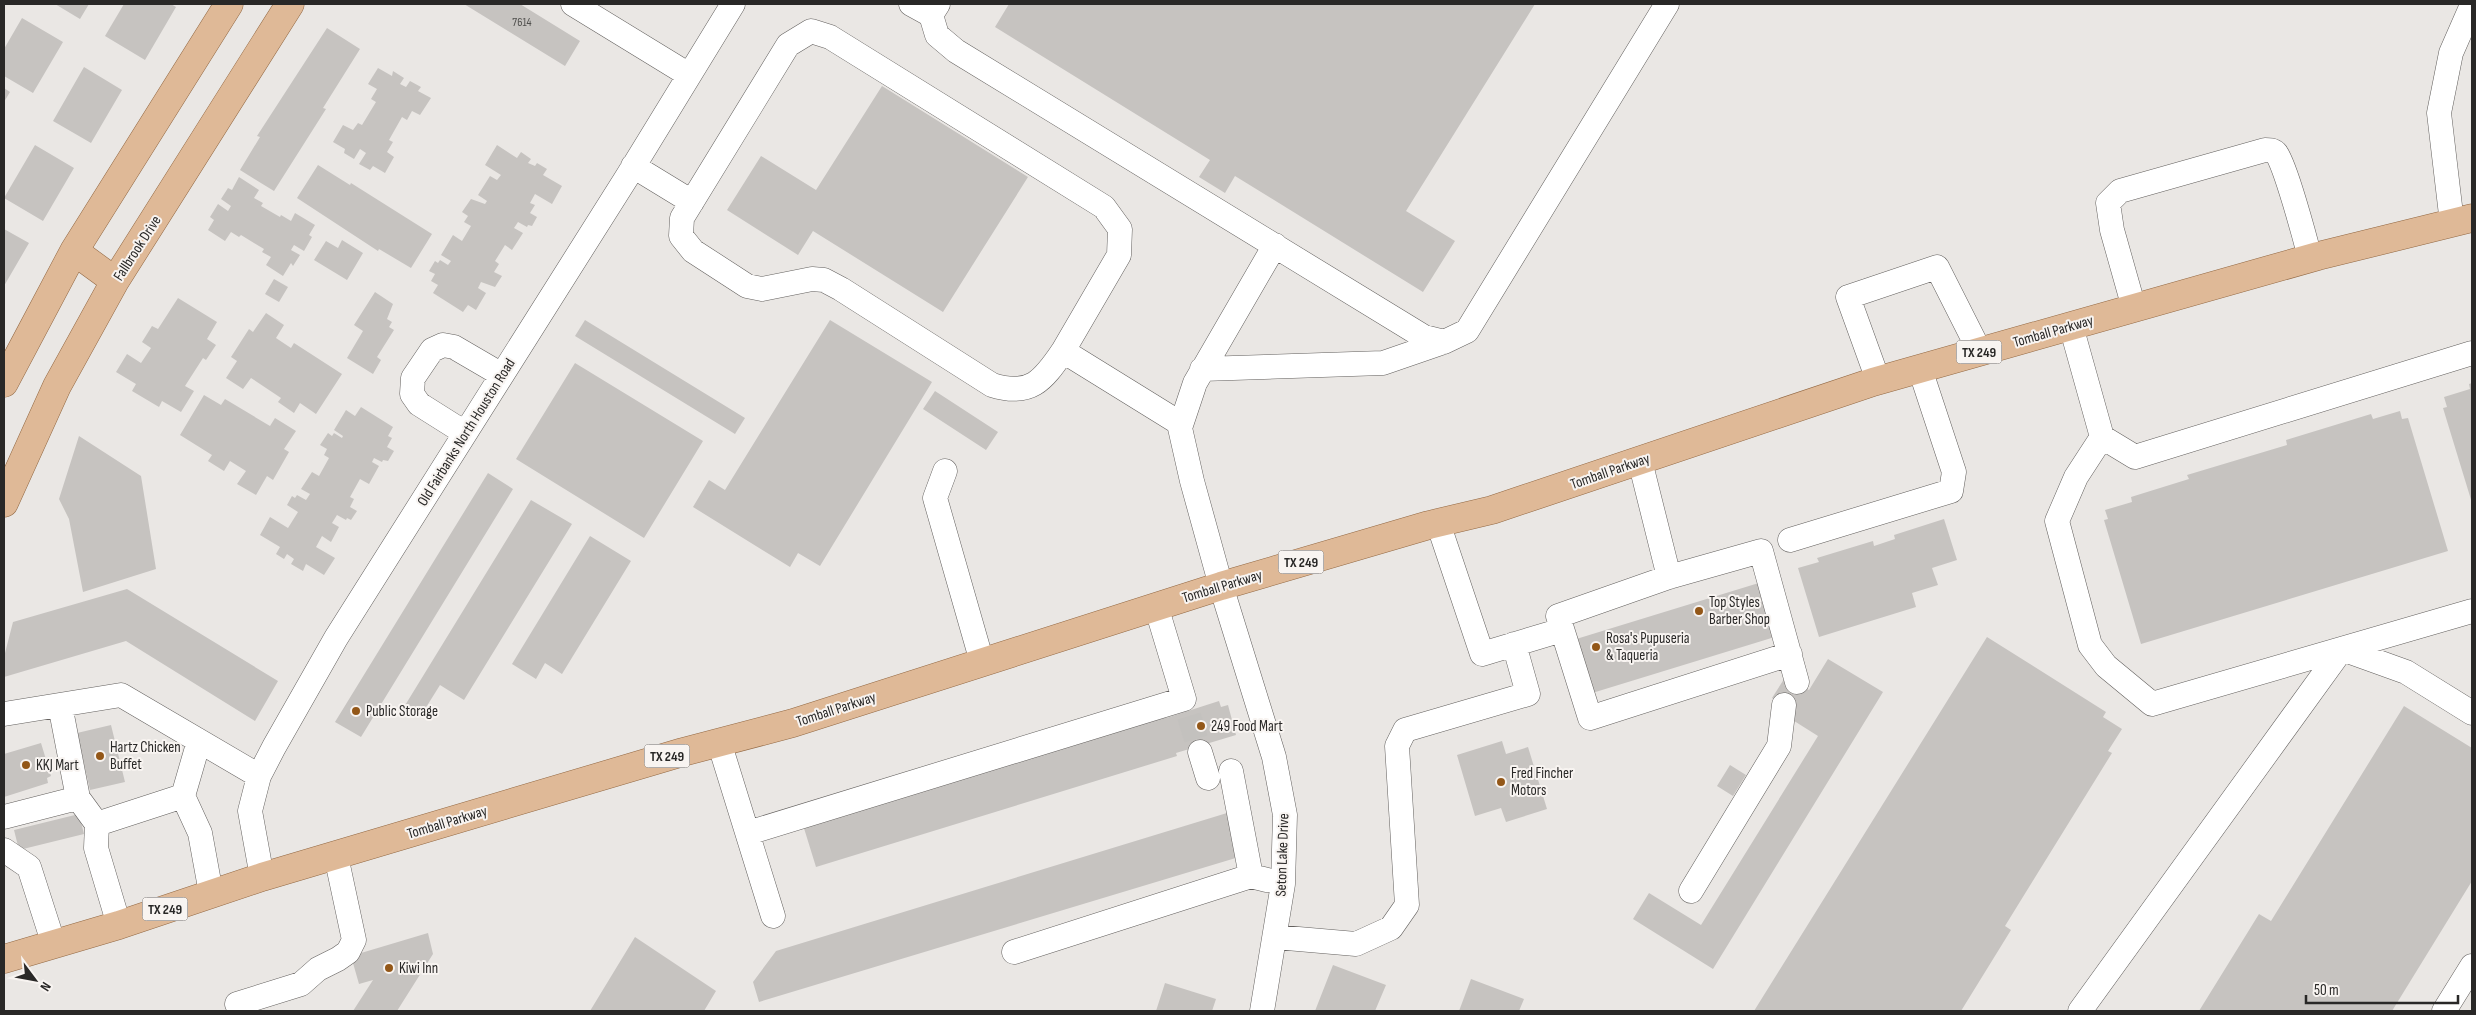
<svg xmlns="http://www.w3.org/2000/svg" width="2476" height="1015" font-family="'Sofia Sans Condensed',sans-serif">
	<style>
		.building { fill: #c6c3c0 }
		.lines { fill: none; stroke-linecap: round; stroke-linejoin: round }
		.minor-tunnel { stroke: #c3c1be; stroke-width: 24; stroke-dasharray: 24 12; stroke-linecap: butt }
		.minor-casing { stroke: #63605e; stroke-width: 25 }
		.major-casing { stroke: #926843; stroke-width: 29 }
		.minor { stroke: #fff; stroke-width: 24 }
		.major { stroke: #dfb997; stroke-width: 28 }
		.poi-dot { fill: #935718; stroke: #f8f4f1; stroke-width: 2 }
		.labels { text-anchor: middle; stroke-width: 4; stroke-linejoin: round; paint-order: stroke }
		.number-label { font-size: 12px; fill: #504f4d }
		.shield { fill: #f8f4f1; stroke: #676564; stroke-width: 1 }
		.shield-label { font-size: 14px; font-weight: bold; fill: #292827 }
		.street-label { font-size: 15px; fill: #292827; stroke: #f8f4f1 }
		.poi-label { font-size: 15px; fill: #292827; stroke: #f8f4f1; text-anchor: start }
	</style>
	<rect width="100%" height="100%" fill="#eae7e4"/>
	<path class="building" d="M55 4H89L80 19Z
		M124 4H171L176 7 145 60 105 36Z
		M464 4H520L580 41 565 66Z
		M1009 4 1071 5 1535 4 1406 211 1455 241 1423 292 1235 176 1225 193 1199 177 1210 160 995 27Z
		M22 18 63 42 33 93 4 76V49Z
		M327 28 360 49 323 108 326 109 274 191 240 170 260 137 257 136Z
		M84 67 122 90 91 143 53 121Z
		M378 68 392 76 393 71 404 78 400 84 406 87 410 81 421 87 418 91 431 98 420 115 412 111 407 120 402 117 389 140 393 142 387 152 394 157 385 173 373 166 370 170 359 164 366 153 360 149 354 159 344 153 345 149 333 142 343 125 353 130 358 123 362 125 376 102 371 99 377 89 368 84Z
		M882 86 1028 177 943 312 813 231 798 255 727 210 761 156 816 190Z
		M4 88 10 92 4 102Z
		M35 145 74 168 43 221 4 198Z
		M497 145 517 158 521 152 531 159 528 163 535 166 537 163 547 169 543 175 562 186 552 204 535 194 530 203 535 205 530 213 537 217 532 226 528 225 527 227 518 222 514 228 523 233 512 250 505 245 495 261 499 264 494 272 502 276 495 287 481 282 478 288 486 293 476 310 468 305 463 312 433 293 438 285 431 281 435 274 429 271 435 261 438 263 440 260 448 265 451 261 441 255 453 235 462 241 471 226 464 222 468 216 462 212 471 199 485 204 487 201 478 195 490 176 497 180 501 175 485 165Z
		M318 165 350 185 351 183 432 234 411 268 379 249 378 251 297 198Z
		M239 177 259 190 254 198 263 203 261 206 280 217 281 215 291 221 295 213 315 225 309 235 312 237 304 251 294 245 291 250 300 255 293 266 291 263 283 276 266 265 271 257 262 252 264 249 241 235 239 237 231 232 225 241 208 230 214 220 210 217 218 204 228 211 231 206 221 199 228 188 232 190Z
		M4 229 29 243 4 286Z
		M342 240 363 253 347 280 314 260 326 241 338 248Z
		M274 279 288 287 279 302 265 294Z
		M375 292 393 304 387 319 392 322 389 327 394 330 377 357 381 360 373 374 347 358 363 331 354 325Z
		M178 298 217 322 207 339 216 345 206 360 203 358 185 386 194 391 181 412 162 401 159 407 132 391 136 384 116 372 127 354 141 363 151 348 142 342 152 326 158 329Z
		M266 313 284 325 276 338 291 348 294 343 342 374 316 414 300 403 294 413 278 402 281 398 251 378 243 389 226 378 237 361 231 357 249 329 253 332Z
		M585 320 745 418 735 434 575 336Z
		M830 320 932 382 820 566 798 553 790 567 693 507 709 480 725 490Z
		M575 363 703 441 644 538 516 459Z
		M2472 383V503L2443 408 2447 407 2444 397 2470 389 2469 384Z
		M935 391 998 432 986 450 923 409Z
		M204 395 221 405 225 399 270 426 275 418 296 431 284 449 289 452 273 480 267 476 256 495 237 484 246 471 230 461 224 471 208 461 212 455 180 435Z
		M361 407 393 427 388 436 392 438 387 447 394 451 388 461 383 460 382 462 374 458 372 462 379 466 369 484 360 479 350 497 354 499 350 507 357 511 351 520 347 518 346 520 337 515 332 523 339 527 331 542 322 536 316 547 335 558 324 575 306 564 303 571 291 564 294 559 287 554 284 559 276 554 280 547 260 535 270 517 288 528 298 512 287 505 292 496 295 498 297 495 306 500 310 494 301 489 312 472 319 476 329 458 324 455 327 449 320 445 328 433 332 436 334 433 342 438 343 436 334 430 346 410 355 416Z
		M2400 411 2402 419 2408 418 2448 551 2141 644 2104 520 2108 519 2105 510 2132 502 2131 497 2189 479 2187 475 2287 445 2286 440 2371 414 2373 419Z
		M79 436 141 476 156 569 83 592 69 519 59 499Z
		M488 473 513 489 361 737 335 722Z
		M531 500 572 524 464 700 440 685 420 717 404 707Z
		M1944 519 1957 560 1932 568 1938 585 1912 593 1916 607 1819 637 1798 568 1819 562 1817 558 1873 541 1874 546 1895 539 1894 535Z
		M590 536 631 561 562 674 545 663 536 679 512 664Z
		M1762 582 1778 636 1589 694 1573 640Z
		M127 589 278 681 255 721 126 641 4 677V657L13 622Z
		M1987 637 2106 712 2103 717 2122 729 2108 751 2112 753 2005 926 2011 930 1961 1011H1754Z
		M1828 659 1883 692 1713 969 1633 919 1649 893 1701 925 1818 736 1791 719 1795 712 1772 698 1786 676 1809 690Z
		M1219 701 1221 707 1228 705 1236 735 1176 753 1177 756 816 867 803 825 1165 715 1166 718Z
		M2404 706 2472 748V881L2392 1011H2199L2259 914 2271 921Z
		M111 725 125 782 90 790 77 733Z
		M1502 741 1506 754 1528 747 1547 809 1506 822 1501 808 1475 816 1457 755Z
		M41 743 51 776 47 778 48 783 4 797V754Z
		M1730 765 1746 775 1733 796 1717 786Z
		M1227 813 1239 857 759 1002 753 982 776 951Z
		M79 814 84 834 19 850 14 830Z
		M428 933 433 954 397 1011H353L373 980 359 984 351 956Z
		M635 937 716 991 704 1011H590Z
		M1333 965 1386 985 1375 1011H1315Z
		M1471 979 1524 999 1519 1011H1459Z
		M1165 983 1216 999 1212 1011H1156Z"/>
	<g class="lines">
		<path class="minor-tunnel" d="M1189 716 1200 752"/>
		<defs>
			<path id="minor" d="M573 4 689 75
				M911 4 931 15 938 4
				M931 15 937 35 956 51 1424 337 1444 342 1467 331 1667 4
				M633 166 692 202
				M2452 223 2439 113 2451 53 2472 5
				M2134 308 2112 230 2108 203 2120 191 2265 150C2269 150 2273 150 2276 153 2284 160 2306 242 2310 258
				M2071 326 2102 437 2076 477 2057 521 2090 645 2106 666 2152 704 2472 611
				M1063 351C1043 381 1030 397 992 385L841 289 824 280 812 279 762 289 747 286 693 251 681 236 682 218 788 45 811 31 830 37 1104 207 1120 229 1119 255 1063 351 1181 424
				M1202 369 1383 363 1444 342
				M1878 380 1848 297 1937 267 1980 352
				M465 433 419 404 412 394 413 378 432 350 443 345 454 347 502 375
				M2102 437 2135 457 2472 353
				M1640 461 1669 577
				M945 471 935 498 982 662
				M1438 523 1482 654 1562 630
				M1790 540 1951 491 1954 472 1920 369
				M1790 654 1590 718 1558 616 1669 577 1761 551 1797 682
				M60 705 78 798
				M4 714 121 695 259 776
				M719 742 773 916
				M1200 752 1208 778
				M1231 771 1251 876 1267 880
				M183 796 200 833 211 893
				M4 817 78 798 97 824
				M748 833 1184 699 1156 606
				M4 850 29 867 54 945
				M262 877 250 811 259 776 274 747 336 638 627 177 733 4
				M1691 891 1779 746 1784 705
				M119 925 96 848 97 824 183 796 199 741
				M1275 937 1356 944 1391 928 1407 905 1397 746 1405 730 1528 694 1514 644
				M1014 952 1251 876
				M237 1004 301 984 318 969 338 959 348 952 354 940 336 856
				M1262 1011 1283 884 1285 815 1274 757 1221 586 1192 481 1180 428 1195 383 1275 245
				M2080 1011 2342 649 2406 672 2472 713
				M2444 1011 2472 966"/>
			<path id="major" d="M74 251 115 281
				M4 383 74 251 229 4
				M4 503 57 386 115 281 290 4
				M4 959 119 925 262 877 683 752 793 723 1221 586 1429 525 1492 510 1873 382 2318 256 2472 218"/>
		</defs>
		<use href="#minor" class="minor-casing"/>
		<use href="#major" class="major-casing"/>
		<use href="#minor" class="minor"/>
		<use href="#major" class="major"/>
	</g>
	<g class="poi-dot">
		<circle cx="1699" cy="611" r="5"/>
		<circle cx="1596" cy="647" r="5"/>
		<circle cx="356" cy="711" r="5"/>
		<circle cx="1201" cy="726" r="5"/>
		<circle cx="100" cy="756" r="5"/>
		<circle cx="26" cy="765" r="5"/>
		<circle cx="1501" cy="782" r="5"/>
		<circle cx="389" cy="968" r="5"/>
	</g>
	<g class="labels">
		<g class="number-label">
			<text x="522" y="26">7614</text>
		</g>
		<g class="shield">
			<rect x="1956.5" y="340.5" width="45" height="23" rx="4"/>
			<rect x="1278.5" y="550.5" width="45" height="23" rx="4"/>
			<rect x="644.5" y="744.5" width="45" height="23" rx="4"/>
			<rect x="142.5" y="897.5" width="45" height="23" rx="4"/>
		</g>
		<g class="shield-label">
			<text x="1979" y="357">TX 249</text>
			<text x="1301" y="567">TX 249</text>
			<text x="667" y="761">TX 249</text>
			<text x="165" y="914">TX 249</text>
		</g>
		<g class="street-label">
			<text transform="translate(137 248) rotate(-57)" y="5">Fallbrook Drive</text>
			<text transform="translate(2053 331) rotate(-16)" y="5">Tomball Parkway</text>
			<text transform="translate(466 432) rotate(-58)" y="5">Old Fairbanks North Houston Road</text>
			<text transform="translate(1610 471) rotate(-19)" y="5">Tomball Parkway</text>
			<text transform="translate(1222 586) rotate(-17)" y="5">Tomball Parkway</text>
			<text transform="translate(836 709) rotate(-18)" y="5">Tomball Parkway</text>
			<text transform="translate(447 822) rotate(-17)" y="5">Tomball Parkway</text>
			<text transform="translate(1282 855) rotate(-88)" y="5">Seton Lake Drive</text>
		</g>
		<g class="poi-label">
			<text x="1709" y="607">Top Styles<tspan x="1709" dy="17">Barber Shop</tspan></text>
			<text x="1606" y="643">Rosa's Pupuseria<tspan x="1606" dy="17">&amp; Taqueria</tspan></text>
			<text x="366" y="716">Public Storage</text>
			<text x="1211" y="731">249 Food Mart</text>
			<text x="110" y="752">Hartz Chicken<tspan x="110" dy="17">Buffet</tspan></text>
			<text x="36" y="770">KKJ Mart</text>
			<text x="1511" y="778">Fred Fincher<tspan x="1511" dy="17">Motors</tspan></text>
			<text x="399" y="973">Kiwi Inn</text>
		</g>
	</g>
	<rect width="2476" height="1015" fill="none" stroke="#292827" stroke-width="10"/>
	<g transform="translate(35 980) rotate(122)" stroke="#f8f4f1" stroke-width="4" paint-order="stroke">
	<path d="M0-4L9 19L0 12L-9 19Z" fill="#292827"/>
	<text y="-8" font-size="14" font-weight="bold" text-anchor="middle" fill="#292827">N</text>
	</g>
	<path d="M2306 995v8h152v-8" fill="none" stroke="#292827" stroke-width="2.5"/>
	<text x="2314" y="995" font-size="15" fill="#292827" stroke="#f8f4f1" stroke-width="4" paint-order="stroke">50 m</text>
</svg>
